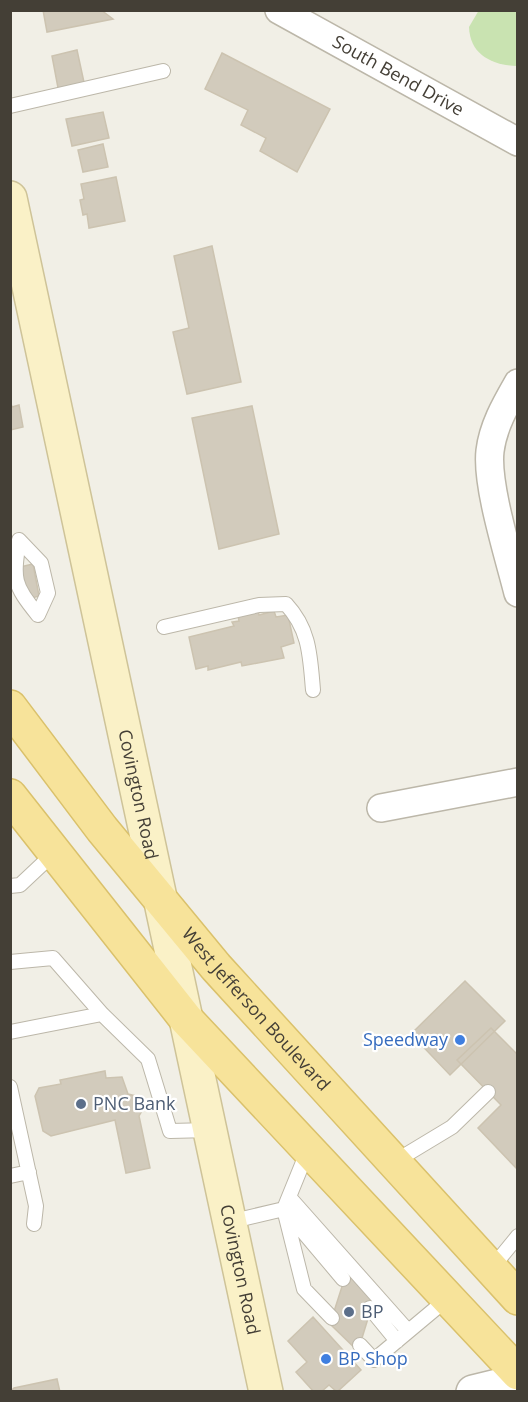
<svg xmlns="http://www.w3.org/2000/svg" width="528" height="1402" font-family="'Open Sans',sans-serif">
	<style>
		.green { fill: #c9e3b1 }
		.building { fill: #d2cbbc; stroke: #ccc3b0; stroke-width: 1.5 }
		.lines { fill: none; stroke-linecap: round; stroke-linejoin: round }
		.service-casing { stroke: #bcb7a9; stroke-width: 16 }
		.minor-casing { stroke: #bcb7a9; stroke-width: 30 }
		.tertiary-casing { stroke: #bcb7a9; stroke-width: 36 }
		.secondary-casing { stroke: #cec398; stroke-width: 36 }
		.primary-casing { stroke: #dac16b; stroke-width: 36 }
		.service { stroke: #fff; stroke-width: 14 }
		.minor { stroke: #fff; stroke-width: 27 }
		.tertiary { stroke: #fff; stroke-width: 33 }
		.secondary { stroke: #faf1c7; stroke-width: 33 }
		.primary { stroke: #f7e39a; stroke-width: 33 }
		.shop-dot { fill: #3f7fe0; stroke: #fff; stroke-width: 2 }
		.service-dot { fill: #5c6f8a; stroke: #fff; stroke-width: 2 }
		.labels { text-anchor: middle; stroke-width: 4.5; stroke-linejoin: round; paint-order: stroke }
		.street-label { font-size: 18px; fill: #443f36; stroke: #fff }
		.shop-label { font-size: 18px; fill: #366cbe; stroke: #fff; text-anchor: end }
		.service-label { font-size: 18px; fill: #4e5e75; stroke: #fff; text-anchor: start }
	</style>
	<rect width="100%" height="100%" fill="#f1efe6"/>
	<path class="green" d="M479 10 517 11V66C492 65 470 55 469 27Z"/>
	<path class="building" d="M43 10H101L113 19 47 32Z
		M77 50 85 87 59 93 52 56Z
		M222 53 330 109 297 172 260 151 266 138 241 125 248 110 205 89Z
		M103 112 109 138 72 146 66 119Z
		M103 144 108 167 83 172 78 150Z
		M116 177 125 221 89 228 87 214 83 215 80 200 84 199 81 184Z
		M212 246 241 382 187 394 173 332 189 328 174 256Z
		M10 400 12 407 19 405 23 427 10 430Z
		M252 406 279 534 219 549 192 418Z
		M33 564 39 596 28 599 20 567Z
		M258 611 259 615 274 611 276 617 288 615 294 643 281 647 284 658 242 666 241 662 208 670V666L196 669 189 637 234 626 232 622 239 621 238 616Z
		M465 981 505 1021 450 1075 411 1034Z
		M491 1028 518 1055 516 1168 478 1128 501 1105 457 1060Z
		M105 1071 106 1078 122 1077 128 1094 140 1097 142 1103 143 1109 139 1116 150 1168 126 1173 115 1120 51 1136 43 1131 35 1096 39 1088 61 1084 60 1080Z
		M347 1271 374 1299 358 1351 330 1324Z
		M313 1317 361 1370 337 1392 329 1385 321 1392H314L296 1372 307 1362 288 1341Z
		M57 1379 60 1392H10L14 1388Z"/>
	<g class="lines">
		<defs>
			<path id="service" d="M10 106 163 71
				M19 540 41 563 48 593 38 615C13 584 13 580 19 540Z
				M164 627 259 605 286 604C310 630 310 656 313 690
				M10 886 20 885 53 854
				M10 962 53 958 102 1014 148 1059 170 1131 210 1130
				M10 1032 102 1014
				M10 1087 36 1206 34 1224
				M394 1162 452 1127 488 1092
				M10 1176 29 1172
				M289 1197 408 1331
				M229 1222 284 1209 308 1150
				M491 1269 518 1236
				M370 1308 397 1341
				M332 1318 304 1289 284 1209 343 1279
				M360 1345 374 1360 447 1299"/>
			<g id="minor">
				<path id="s1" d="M279 10 518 142"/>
				<path d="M518 383C506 404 493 426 490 451 486 485 509 557 518 593"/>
				<path d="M381 808 518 782"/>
			</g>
			<path id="tertiary" d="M473 1392 518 1381"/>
			<g id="secondary">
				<path id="s2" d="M10 198 266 1392"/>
			</g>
			<g id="primary">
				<path id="s3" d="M10 707 102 829 216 967 518 1298"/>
				<path d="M10 796 186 1019 518 1373"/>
			</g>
		</defs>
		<use href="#service" class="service-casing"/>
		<use href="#minor" class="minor-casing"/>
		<use href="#tertiary" class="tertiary-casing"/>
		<use href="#secondary" class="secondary-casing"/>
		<use href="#primary" class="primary-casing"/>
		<use href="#service" class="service"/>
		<use href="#minor" class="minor"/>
		<use href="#tertiary" class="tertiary"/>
		<use href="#secondary" class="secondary"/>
		<use href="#primary" class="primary"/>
	</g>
	<g class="shop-dot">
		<circle cx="460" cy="1040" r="6"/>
		<circle cx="326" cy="1359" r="6"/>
	</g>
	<g class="service-dot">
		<circle cx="81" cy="1104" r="6"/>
		<circle cx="349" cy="1312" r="6"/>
	</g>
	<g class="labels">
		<g class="street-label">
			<text dy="6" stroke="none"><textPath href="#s1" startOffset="136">South Bend Drive</textPath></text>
			<text dy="6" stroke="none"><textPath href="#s2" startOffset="610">Covington Road</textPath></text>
			<text dy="6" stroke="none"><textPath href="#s3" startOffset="390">West Jefferson Boulevard</textPath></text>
			<text dy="6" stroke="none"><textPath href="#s2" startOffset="1096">Covington Road</textPath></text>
		</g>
		<g class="shop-label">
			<text x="448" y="1046">Speedway</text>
			<text x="338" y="1365" text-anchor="start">BP Shop</text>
		</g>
		<g class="service-label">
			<text x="93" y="1110">PNC Bank</text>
			<text x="361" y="1318">BP</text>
		</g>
	</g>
	<rect width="528" height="1402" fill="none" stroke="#443f36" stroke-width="24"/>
</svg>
